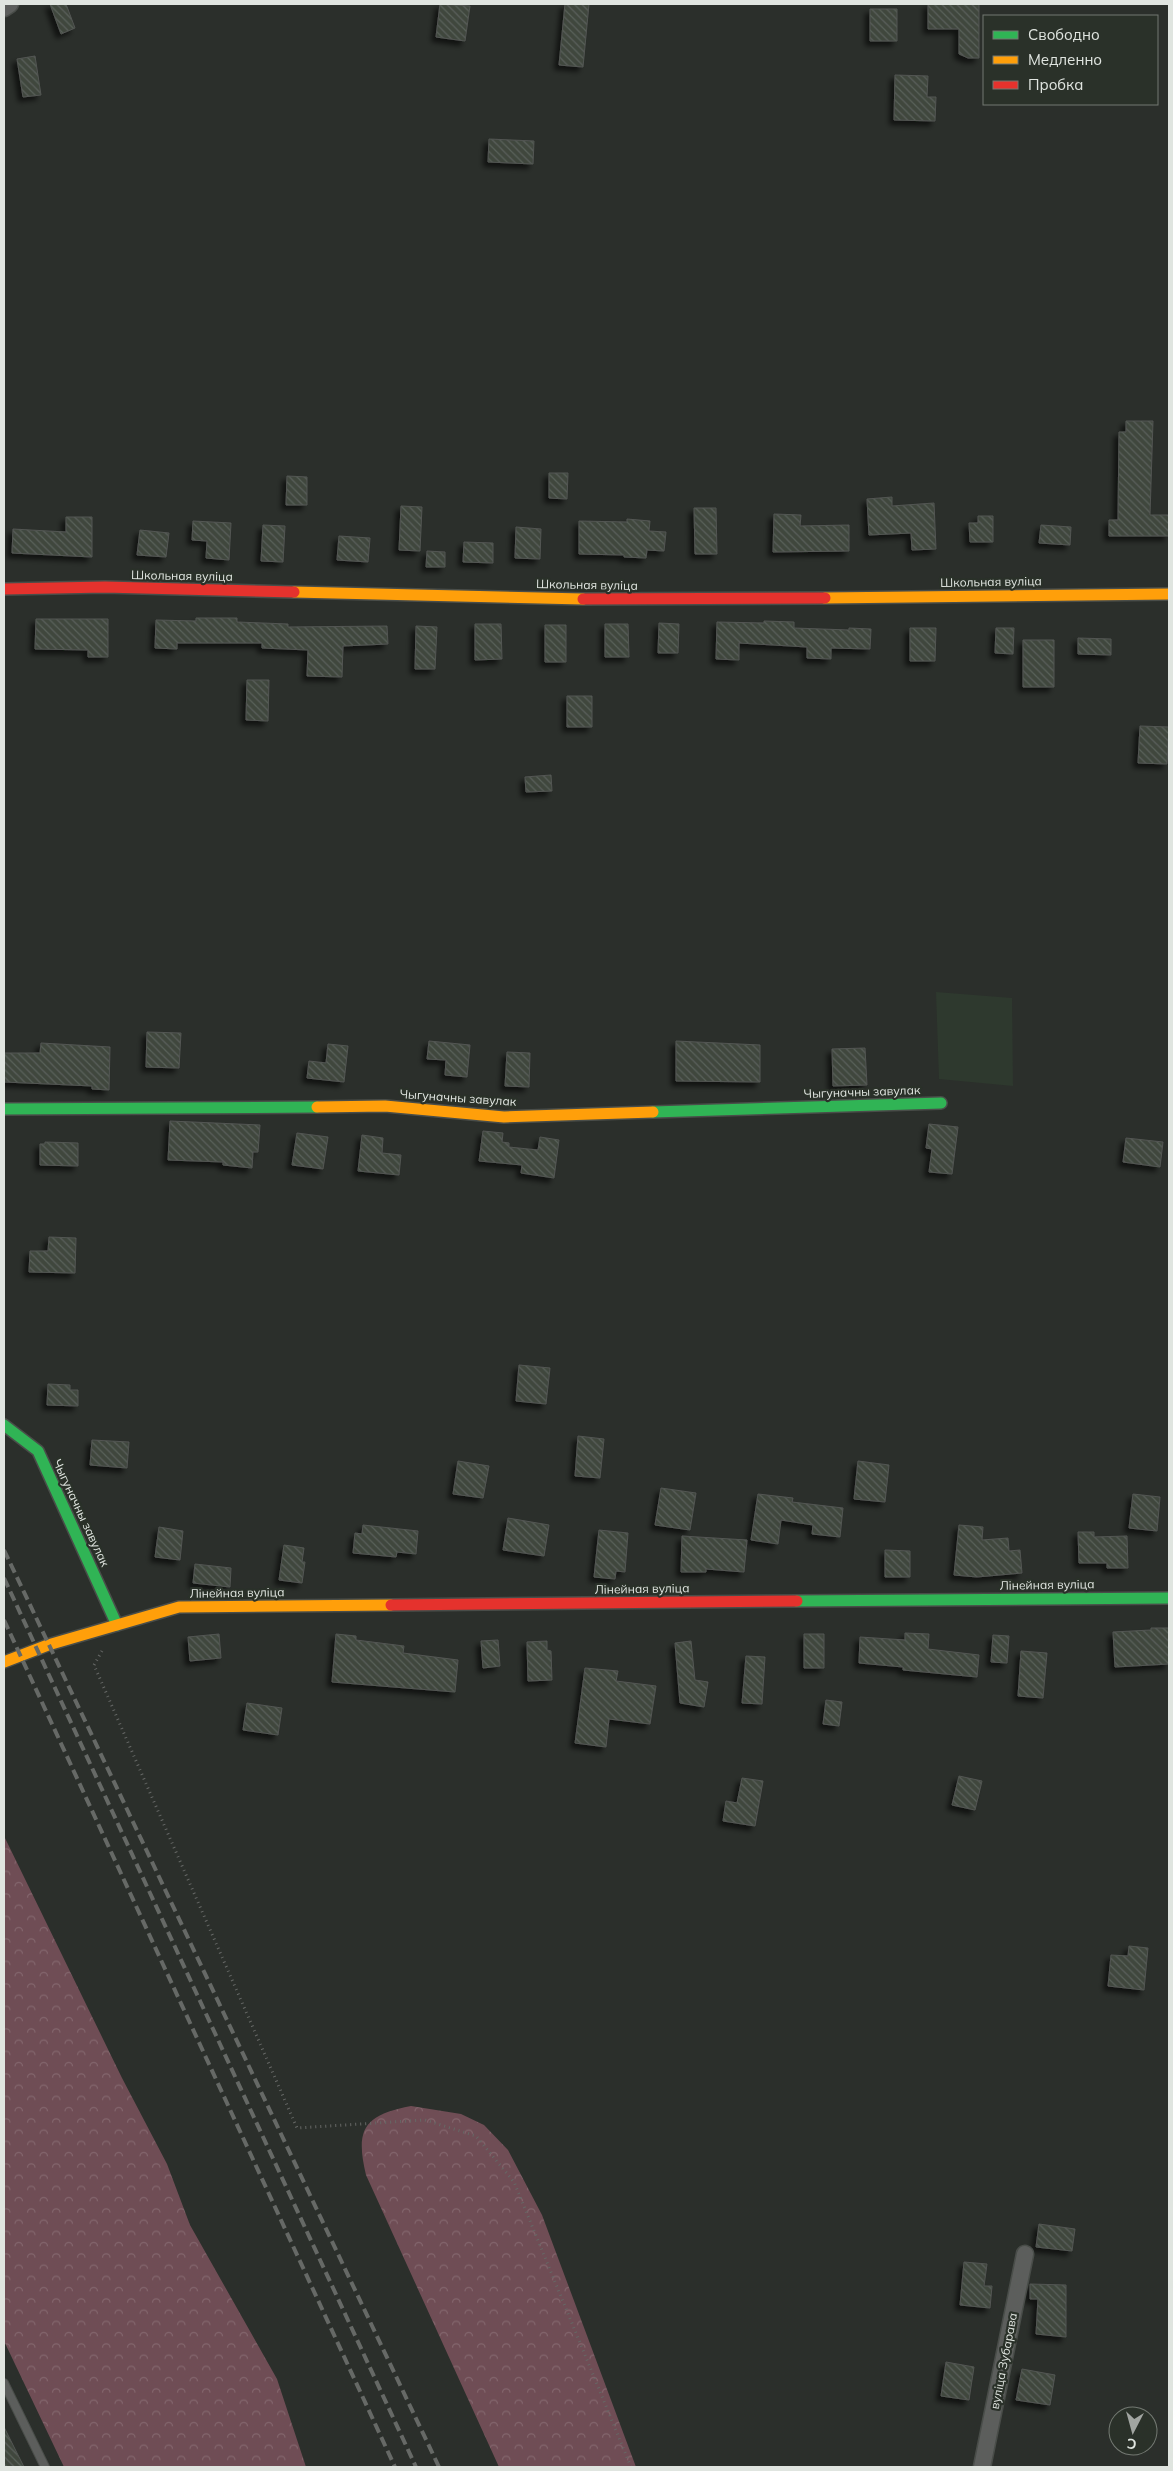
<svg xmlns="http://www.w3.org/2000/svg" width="1173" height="2471" font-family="Mulish,sans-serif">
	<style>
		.built { fill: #2e392e }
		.forest { fill: url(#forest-crowns) }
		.building { fill: url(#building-back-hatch); stroke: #535653; filter: url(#shadow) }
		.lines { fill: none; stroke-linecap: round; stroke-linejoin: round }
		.lane-casing { stroke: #494d49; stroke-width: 10 }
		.street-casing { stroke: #494d49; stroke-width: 19 }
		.fast-casing { stroke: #494d49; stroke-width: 14 }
		.slow-casing { stroke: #494d49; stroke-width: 14 }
		.jam-casing { stroke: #494d49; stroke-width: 14 }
		.path { stroke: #666866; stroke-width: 3; stroke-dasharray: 1 4; stroke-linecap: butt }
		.lane { stroke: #5c5e5c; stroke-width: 8 }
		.street { stroke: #5c5e5c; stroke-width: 16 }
		.fast { stroke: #30b455; stroke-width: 11 }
		.slow { stroke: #ff9f0a; stroke-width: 11 }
		.jam { stroke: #e5322d; stroke-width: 11 }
		.rail { stroke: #666966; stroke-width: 4; stroke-dasharray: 10 5; stroke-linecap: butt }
		.labels { text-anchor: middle; stroke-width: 4.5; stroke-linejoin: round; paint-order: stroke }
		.street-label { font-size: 12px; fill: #e0e5e0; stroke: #2a3129 }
	</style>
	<defs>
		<pattern id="forest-crowns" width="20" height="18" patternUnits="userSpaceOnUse" patternTransform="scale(1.25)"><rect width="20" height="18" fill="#6f4d55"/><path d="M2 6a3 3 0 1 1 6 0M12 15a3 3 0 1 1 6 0" fill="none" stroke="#83666d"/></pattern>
		<pattern id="building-back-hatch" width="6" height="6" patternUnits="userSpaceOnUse" patternTransform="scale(1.25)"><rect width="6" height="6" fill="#3f463e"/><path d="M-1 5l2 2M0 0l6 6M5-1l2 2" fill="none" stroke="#5a615a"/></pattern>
		<filter id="shadow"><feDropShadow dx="-4.5" dy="4.5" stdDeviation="2.5" flood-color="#0009"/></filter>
	</defs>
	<rect width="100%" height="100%" fill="#2b2f2b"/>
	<path class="built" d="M936 992 1012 998 1013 1086 939 1079Z"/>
	<path class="forest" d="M4 1836 122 2078 167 2164 190 2225 277 2379 306 2467H64L4 2341Z
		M411 2106 461 2114 484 2125 508 2150 542 2215 636 2467H499L366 2175C355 2129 364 2115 411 2106Z"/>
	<path class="building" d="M50 4H66L75 28 61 34Z
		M440 4 470 6 465 41 436 37Z
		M565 4H589L583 67 559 65Z
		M928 4H979V58H968L959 54V29H928Z
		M870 9H897V41H870Z
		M35 56 41 95 23 97 17 59Z
		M895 75 928 76 927 97H936L935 121 894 120Z
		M489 139 534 141 533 164 488 162Z
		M1126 421H1153L1150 515H1169V536H1109V520H1118L1119 432H1126Z
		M549 473H568L567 499 549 498Z
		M287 476 307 477V505H286Z
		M892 497V506L934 503 936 549 912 550 911 533 869 535 867 499Z
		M401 506 422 507 420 551 399 550Z
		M694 508H716L717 554H695Z
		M774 514 801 515 800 526 849 525V551L773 552Z
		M978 516H993V542H970L969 523H978Z
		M66 517H92V557L12 553 13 529 66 532Z
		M627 519 650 521 649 531 666 532 664 551 647 550 646 558 624 557V555L579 554V521L627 522Z
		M193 521 231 523 229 560 206 558 207 541 192 540Z
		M263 525 285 526 283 562 261 561Z
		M1041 525 1071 527 1070 545 1039 543Z
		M516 527 541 529 540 559 515 558Z
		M140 530 169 533 166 557 137 555Z
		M339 536 370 538 368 562 337 560Z
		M464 542 493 543V563L463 562Z
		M427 551 445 552V567H426Z
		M196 618H237V622L288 624V627L387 626 388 644 343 646 342 677 307 676 308 650 262 648V643H177V649L155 648 156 620 196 621Z
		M36 619H108V657H88V650L35 649Z
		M764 621 794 622V628L849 630V628L871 629 870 649 831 648V659L807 658V647L739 643V660L716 659 717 622 764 623Z
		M659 623 679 624 678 653H658Z
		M475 624H501L502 659 475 660Z
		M605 624H628L629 657H605Z
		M545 625H566V662H545Z
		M416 626 437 627 435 669H415Z
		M910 628H936L935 661H910Z
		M996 628H1014L1013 654 995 653Z
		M1078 638 1111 639V655L1078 654Z
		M1023 640H1054V687H1023Z
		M247 680H269L268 721 246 720Z
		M567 696H592V727H567Z
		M1140 726 1169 727 1167 764 1138 763Z
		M551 775 552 791 526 792 525 777Z
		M147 1032 181 1033 179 1068 146 1067Z
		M429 1041 470 1045 467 1077 445 1075 446 1060 427 1059Z
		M676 1041 760 1045V1082L676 1081Z
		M41 1043 110 1047 109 1090 92 1089V1086L4 1082V1053H40Z
		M328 1044 348 1046 344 1082 307 1078 309 1061 326 1063Z
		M865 1048 867 1085 833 1086 832 1049Z
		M507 1052 530 1053 529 1087 505 1086Z
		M170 1121 260 1125 258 1152H253L252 1168 223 1165V1162L168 1160Z
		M929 1124 958 1127 952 1174 929 1172 932 1149 926 1148Z
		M483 1131 503 1133 502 1142 509 1143V1147L538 1150 540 1137 559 1140 554 1178 521 1173 522 1165 479 1161Z
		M297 1133 328 1137 323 1169 292 1165Z
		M362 1135 383 1138 382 1153 401 1155 399 1175 358 1171Z
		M1126 1138 1163 1142 1160 1167 1123 1162Z
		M45 1142 78 1143V1166L40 1165V1144H45Z
		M49 1237 76 1238 75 1273 29 1272 30 1251H48Z
		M519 1365 550 1368 546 1404 516 1401Z
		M48 1384 70 1385V1390H78V1406L47 1405Z
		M578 1436 604 1439 600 1478 575 1476Z
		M92 1440 129 1442 127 1468 90 1465Z
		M458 1461 489 1466 483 1498 453 1494Z
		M858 1461 889 1465 885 1502 854 1499Z
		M661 1488 696 1493 690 1530 655 1525Z
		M758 1494 793 1498 792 1502 843 1508 840 1537 812 1534 813 1525 781 1520 778 1544 751 1540Z
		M1133 1494 1160 1497 1157 1531 1129 1528Z
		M508 1518 549 1525 544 1556 503 1550Z
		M363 1525 418 1531 416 1554 397 1552 396 1557 353 1553 355 1533 362 1534Z
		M959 1525 983 1527 982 1540 1008 1538 1009 1551 1020 1550 1022 1573 977 1577 954 1575Z
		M159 1527 183 1531 180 1560 155 1557Z
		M599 1530 628 1533 625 1572 616 1571 615 1579 594 1577Z
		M1078 1532H1094V1537L1127 1536 1128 1568H1107V1563H1079Z
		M682 1536 747 1540 744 1572 706 1569V1572H681Z
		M284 1545 304 1548 302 1562H305L302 1583 279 1580Z
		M885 1550 910 1551V1577H885Z
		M195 1564 231 1568 230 1587 193 1583Z
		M1151 1628H1169V1664L1115 1667 1113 1632 1151 1630Z
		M905 1633 929 1634 928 1649 979 1655 977 1677 903 1670V1667L859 1663 860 1637 905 1640Z
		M219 1634 221 1658 190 1661 188 1637Z
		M336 1634 356 1636V1640L404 1646 403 1653 458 1660 455 1692 332 1682Z
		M804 1634H824V1668H804Z
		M993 1635 1009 1636 1007 1663 991 1662Z
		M498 1640 500 1666 483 1668 481 1641Z
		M547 1641V1650L551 1651 552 1680 528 1681 527 1642Z
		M691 1641 695 1680 708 1682 704 1707 680 1703 675 1643Z
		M1021 1651 1047 1653 1043 1698 1018 1696Z
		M746 1656 765 1657 762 1704 742 1703Z
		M585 1668 618 1671 616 1681 656 1686 650 1724 609 1719 606 1747 575 1743Z
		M826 1700 842 1702 839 1726 823 1724Z
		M247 1703 282 1708 278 1735 243 1730Z
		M959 1776 982 1781 975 1810 952 1805Z
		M742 1778 763 1781 755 1826 723 1821 726 1801 737 1803Z
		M1129 1946 1148 1948 1144 1990 1108 1986 1111 1955 1128 1956Z
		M1039 2224 1075 2229 1072 2251 1036 2247Z
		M964 2262 987 2264 984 2286H992L990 2308 960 2305Z
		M1030 2284 1066 2285V2337L1036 2334 1038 2299H1030Z
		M946 2362 974 2367 969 2400 941 2396Z
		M1022 2369 1055 2375 1050 2405 1016 2400Z
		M4 2427 24 2467H4Z"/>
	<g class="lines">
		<defs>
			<path id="lane" d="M4 2383 45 2467"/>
			<path id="street" d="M4 8 10 4
				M982 2467 1025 2254"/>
			<path id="fast" d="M4 1109 317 1107
				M653 1112 941 1103
				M4 1425 38 1451 117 1625
				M797 1601 1169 1598"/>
			<path id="slow" d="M294 592 583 599
				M825 598 1169 594
				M317 1107 385 1106 504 1117 653 1112
				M4 1662 48 1645 179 1607 391 1605"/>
			<path id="jam" d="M4 589 105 587 294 592
				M583 599 825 598
				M391 1605 797 1601"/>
		</defs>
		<use href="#lane" class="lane-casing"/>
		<use href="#street" class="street-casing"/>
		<use href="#fast" class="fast-casing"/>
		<use href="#slow" class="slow-casing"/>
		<use href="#jam" class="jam-casing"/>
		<path class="path" d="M102 1651 94 1665 297 2128 425 2120 476 2136 514 2182 631 2467"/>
		<use href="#lane" class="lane"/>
		<use href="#street" class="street"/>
		<use href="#fast" class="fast"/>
		<use href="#slow" class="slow"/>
		<use href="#jam" class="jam"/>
		<path class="rail" d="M4 1550 439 2467
			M4 1578 416 2467
			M4 1620 395 2467"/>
	</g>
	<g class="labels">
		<g class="street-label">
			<text transform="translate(182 576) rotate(1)" y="4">Школьная вуліца</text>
			<text transform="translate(991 582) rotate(-1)" y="4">Школьная вуліца</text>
			<text transform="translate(587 585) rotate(1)" y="4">Школьная вуліца</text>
			<text transform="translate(862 1092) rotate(-2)" y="4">Чыгуначны завулак</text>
			<text transform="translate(458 1098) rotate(4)" y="4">Чыгуначны завулак</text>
			<text transform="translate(81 1513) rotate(65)" y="4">Чыгуначны завулак</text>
			<text transform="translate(1047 1585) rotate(-1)" y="4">Лінейная вуліца</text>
			<text transform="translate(642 1589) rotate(-1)" y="4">Лінейная вуліца</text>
			<text transform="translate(237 1593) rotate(-1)" y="4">Лінейная вуліца</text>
			<text transform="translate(1004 2361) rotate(-79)" y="4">вуліца Зубарава</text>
		</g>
	</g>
	<rect width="1173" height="2471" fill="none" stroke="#e0e5e0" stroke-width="10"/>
	<rect x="983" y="15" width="175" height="90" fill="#2a3129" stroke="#737972"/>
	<rect x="993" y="31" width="25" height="8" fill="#30b455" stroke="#737972"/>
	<text x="1028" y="40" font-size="15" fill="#e0e5e0">Свободно</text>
	<rect x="993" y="56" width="25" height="8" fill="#ff9f0a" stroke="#737972"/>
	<text x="1028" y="65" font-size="15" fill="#e0e5e0">Медленно</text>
	<rect x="993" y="81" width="25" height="8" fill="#e5322d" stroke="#737972"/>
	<text x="1028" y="90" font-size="15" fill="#e0e5e0">Пробка</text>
	<g transform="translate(1133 2431) rotate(186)"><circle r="24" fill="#2a3129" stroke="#737972"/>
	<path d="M0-4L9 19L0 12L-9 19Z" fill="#a1a5a1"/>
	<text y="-8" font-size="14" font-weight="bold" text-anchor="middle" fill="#e0e5e0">С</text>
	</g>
</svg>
